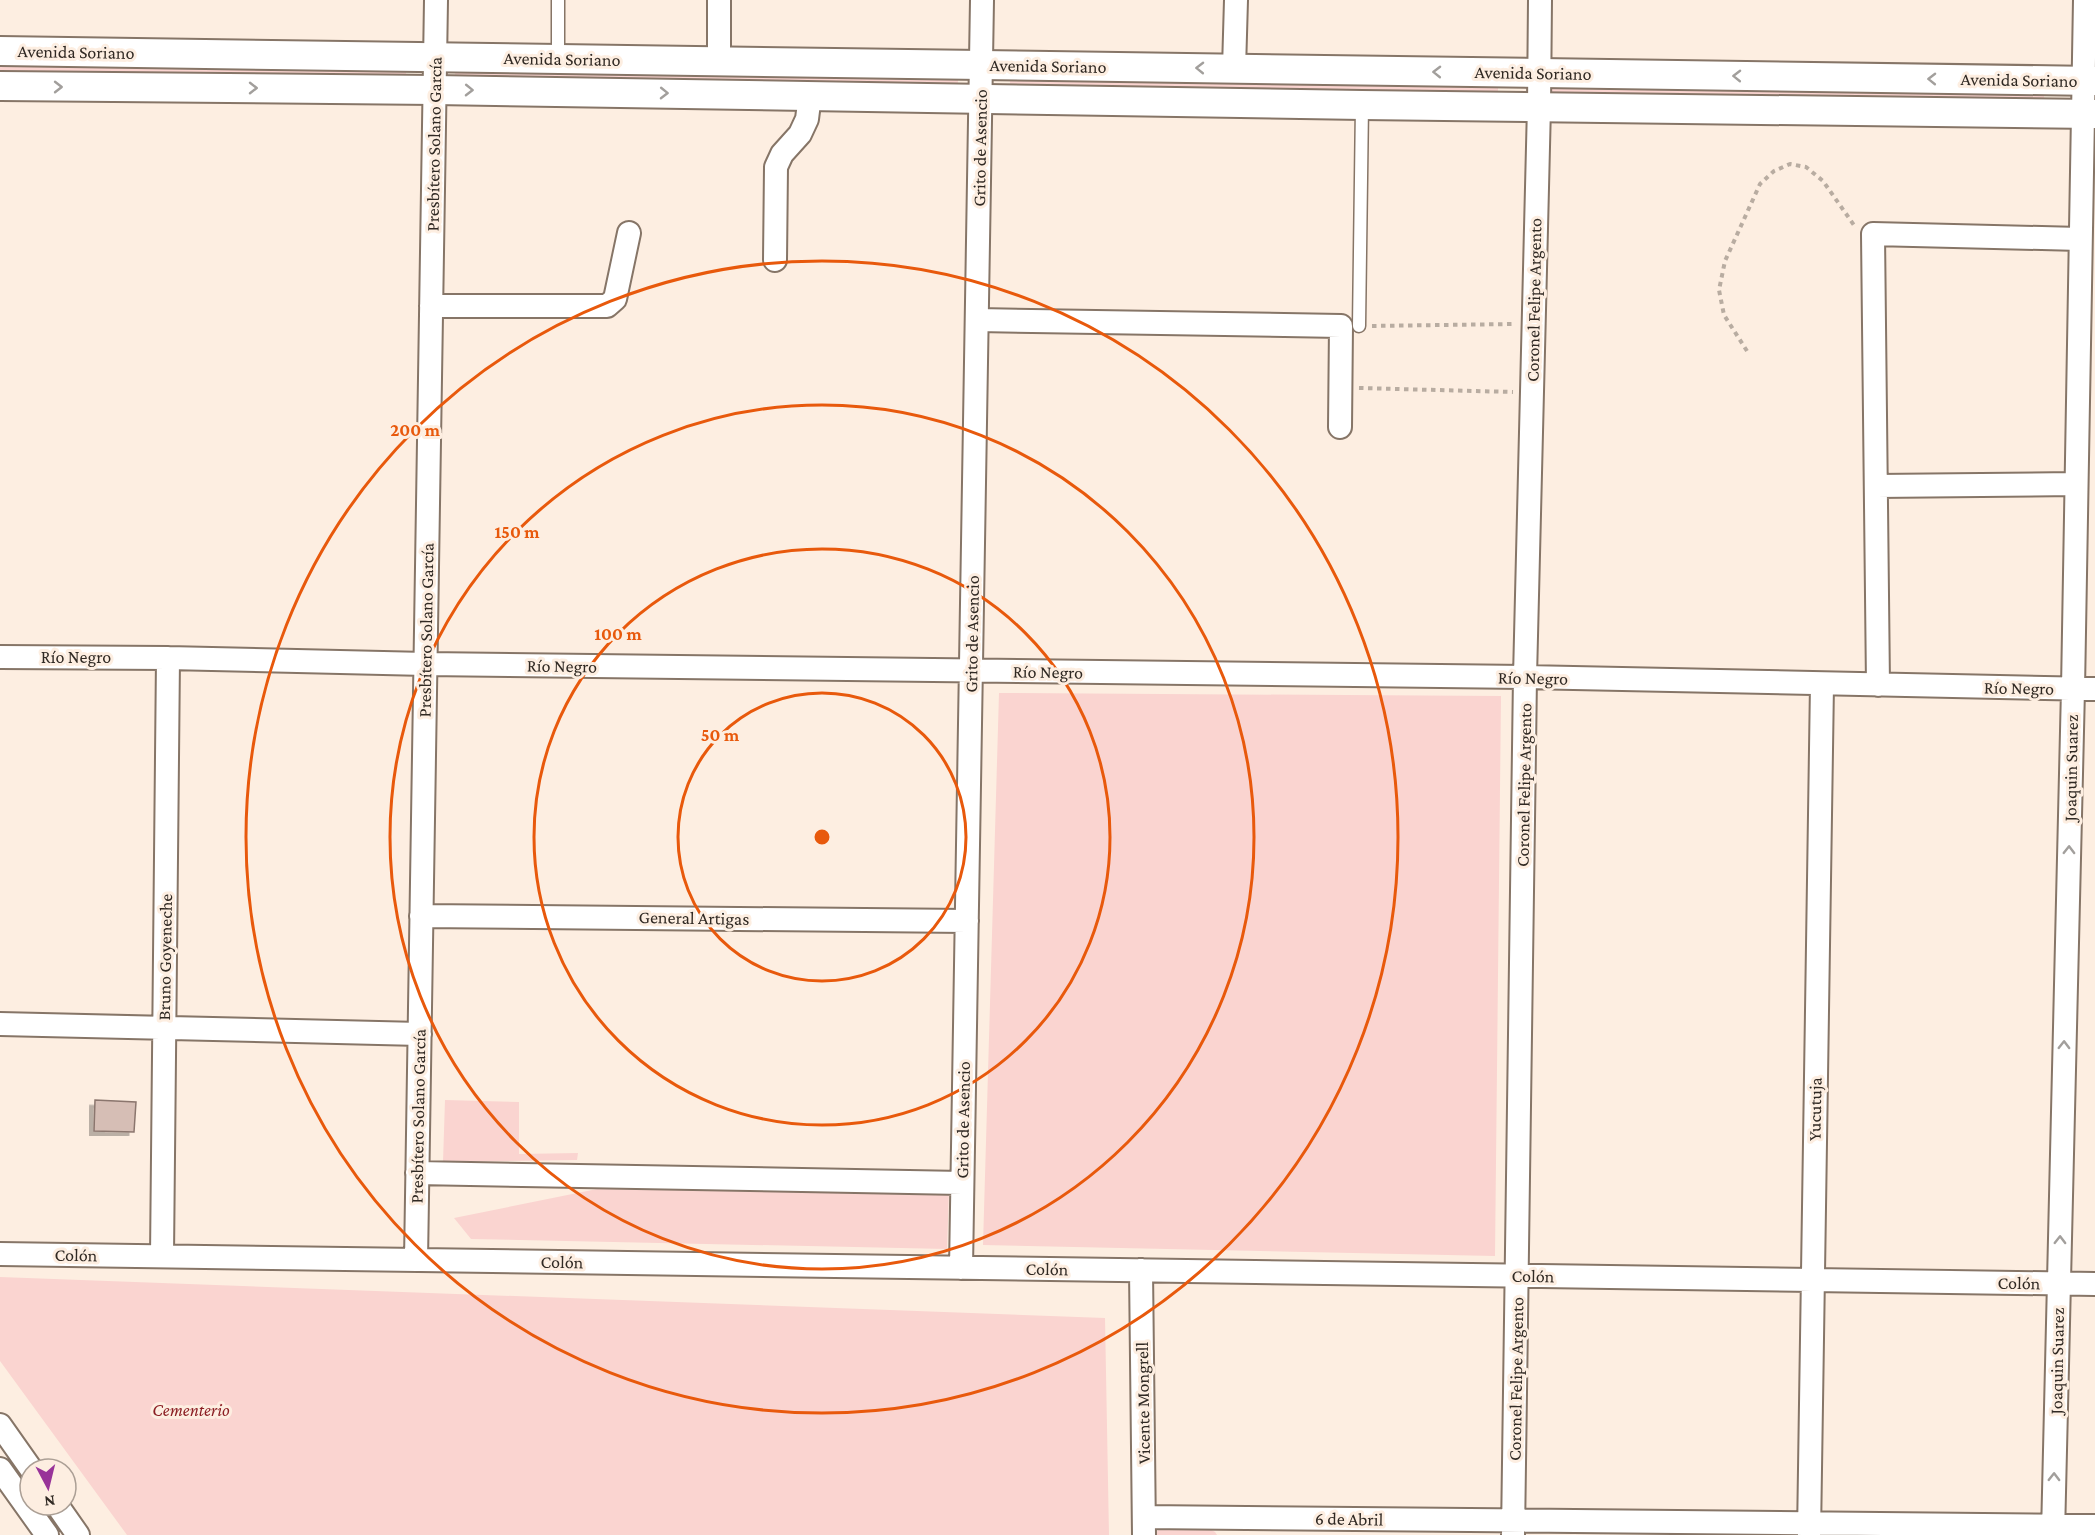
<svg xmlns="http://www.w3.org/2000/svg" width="2095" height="1535" font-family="'Crimson Pro',serif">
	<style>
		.green { fill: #fad4d0 }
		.building { fill: #d6beb5; stroke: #8b766e; stroke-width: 1.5; filter: url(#shadow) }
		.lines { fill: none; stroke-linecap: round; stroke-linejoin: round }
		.service-casing { stroke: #867567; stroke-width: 15 }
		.minor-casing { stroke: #867567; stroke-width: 26 }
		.tertiary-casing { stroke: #867567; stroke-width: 32 }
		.path { stroke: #b8aca1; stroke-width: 4; stroke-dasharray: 4.5 4.5; stroke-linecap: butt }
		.service { stroke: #fff; stroke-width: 12 }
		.minor { stroke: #fff; stroke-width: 22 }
		.tertiary { stroke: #fff; stroke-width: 28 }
		.oneway { stroke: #a29f9c }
		.ring { fill: none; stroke: #e8590c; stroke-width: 3 }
		.labels { text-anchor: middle; stroke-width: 6; stroke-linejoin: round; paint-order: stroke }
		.street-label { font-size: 18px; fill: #302923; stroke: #fdeee1 }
		.park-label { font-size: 18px; font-style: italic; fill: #8b1e23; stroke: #fdeee1 }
		.centre { fill: #e8590c; stroke: #fdeee1; stroke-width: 3 }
		.ring-label { font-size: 18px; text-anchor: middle; font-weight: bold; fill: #e8590c; stroke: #fdeee1; stroke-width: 6; stroke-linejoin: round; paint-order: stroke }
	</style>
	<defs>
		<filter id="shadow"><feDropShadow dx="-5.5" dy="5.5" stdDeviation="0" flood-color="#0004"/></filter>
	</defs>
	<rect width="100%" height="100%" fill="#fdeee1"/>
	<path class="green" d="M0 61 406 67V79L0 73Z
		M455 67 958 77V89L455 79Z
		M1010 76 1498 86V95L1010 86Z
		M1551 85 2044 93V105L1551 97Z
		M999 693 1501 696 1495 1256 983 1245Z
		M445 1100 519 1102V1154L578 1153 577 1160 443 1162Z
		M607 1187 949 1190 947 1249 471 1239 454 1218Z
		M0 1277 1105 1318 1109 1535H127L0 1361Z
		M1162 1527 1208 1528 1215 1532 1217 1535H1153Z"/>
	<path class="building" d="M95 1100 136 1102 134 1132 94 1131Z"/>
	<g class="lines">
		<defs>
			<path id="service" d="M558 59V0
				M1359 326 1362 105"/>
			<path id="minor" d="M719 62V0
				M1234 69 1236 0
				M775 260 776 167 782 154 800 134 807 119 810 95
				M431 306H607L615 299 629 233
				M978 320 1341 326 1340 427
				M1876 486 2076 484
				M0 657 168 658 426 664 1525 677 2095 689
				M1878 685 1873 234 2080 239
				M421 916 967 921
				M0 1024 420 1034
				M417 1173 962 1183
				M0 1254 2095 1284
				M162 1256 168 658
				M416 1260 436 0
				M961 1268 982 0
				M1141 1270 1144 1535
				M0 1425 31 1469
				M0 1469 47 1535
				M57 1505 78 1535
				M1144 1517 2095 1526
				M1513 1535 1525 677 1539 106 1540 0
				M1809 1535 1822 684
				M2053 1535 2073 689 2085 0"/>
			<path id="tertiary" d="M0 51 2095 81
				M0 86 435 90 1362 105 2095 114"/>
		</defs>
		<use href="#service" class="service-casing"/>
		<use href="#minor" class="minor-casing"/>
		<use href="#tertiary" class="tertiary-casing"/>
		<path class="path" d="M1372 326 1515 324
			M1747 351 1724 315 1719 290 1725 261 1760 184 1774 171 1790 164 1806 167 1823 181 1856 228
			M1359 388 1513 392"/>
		<use href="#service" class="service"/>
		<use href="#minor" class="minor"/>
		<use href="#tertiary" class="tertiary"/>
	</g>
	<defs><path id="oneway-chevron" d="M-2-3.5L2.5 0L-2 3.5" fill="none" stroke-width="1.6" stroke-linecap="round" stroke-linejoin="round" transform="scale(1.5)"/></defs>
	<g class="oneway">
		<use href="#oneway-chevron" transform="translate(1200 68) rotate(-179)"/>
		<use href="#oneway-chevron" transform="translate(1437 72) rotate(-179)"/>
		<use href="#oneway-chevron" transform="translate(1737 76) rotate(-179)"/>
		<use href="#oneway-chevron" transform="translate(1932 79) rotate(-179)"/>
		<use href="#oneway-chevron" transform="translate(58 87)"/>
		<use href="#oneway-chevron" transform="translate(253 88)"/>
		<use href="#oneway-chevron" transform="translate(469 90) rotate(1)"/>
		<use href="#oneway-chevron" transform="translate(664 93) rotate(1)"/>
		<use href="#oneway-chevron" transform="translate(2069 850) rotate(-89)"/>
		<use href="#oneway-chevron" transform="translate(2064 1045) rotate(-89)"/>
		<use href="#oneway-chevron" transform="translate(2060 1240) rotate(-89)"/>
		<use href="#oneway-chevron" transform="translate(2054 1477) rotate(-89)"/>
	</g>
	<g class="ring">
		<circle cx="822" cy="837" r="144"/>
		<circle cx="822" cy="837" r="288"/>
		<circle cx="822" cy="837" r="432"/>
		<circle cx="822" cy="837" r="576"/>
	</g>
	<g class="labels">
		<g class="street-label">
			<text transform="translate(76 52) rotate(1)" y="6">Avenida Soriano</text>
			<text transform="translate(562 59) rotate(1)" y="6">Avenida Soriano</text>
			<text transform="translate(1048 66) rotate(1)" y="6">Avenida Soriano</text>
			<text transform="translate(1533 73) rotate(1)" y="6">Avenida Soriano</text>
			<text transform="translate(2019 80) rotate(1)" y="6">Avenida Soriano</text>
			<text transform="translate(434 144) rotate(-89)" y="6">Presbítero Solano García</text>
			<text transform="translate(980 148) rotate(-89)" y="6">Grito de Asencio</text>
			<text transform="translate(1534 300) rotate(-89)" y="6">Coronel Felipe Argento</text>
			<text transform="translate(426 630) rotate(-89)" y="6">Presbítero Solano García</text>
			<text transform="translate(972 634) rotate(-89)" y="6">Grito de Asencio</text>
			<text x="76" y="663">Río Negro</text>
			<text transform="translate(562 666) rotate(1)" y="6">Río Negro</text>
			<text transform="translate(1048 672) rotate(1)" y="6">Río Negro</text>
			<text transform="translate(1533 678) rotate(1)" y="6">Río Negro</text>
			<text transform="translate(2019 688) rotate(1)" y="6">Río Negro</text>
			<text transform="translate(2071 768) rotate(-89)" y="6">Joaquin Suarez</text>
			<text transform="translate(1524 785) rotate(-89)" y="6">Coronel Felipe Argento</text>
			<text transform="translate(694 918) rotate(1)" y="6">General Artigas</text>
			<text transform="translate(165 957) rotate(-89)" y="6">Bruno Goyeneche</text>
			<text transform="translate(1815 1109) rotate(-89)" y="6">Yucutuja</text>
			<text transform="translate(418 1116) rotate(-89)" y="6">Presbítero Solano García</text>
			<text transform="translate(963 1120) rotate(-89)" y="6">Grito de Asencio</text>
			<text transform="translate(76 1255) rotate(1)" y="6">Colón</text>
			<text transform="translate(562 1262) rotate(1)" y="6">Colón</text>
			<text transform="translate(1047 1269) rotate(1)" y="6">Colón</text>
			<text transform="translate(1533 1276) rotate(1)" y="6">Colón</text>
			<text transform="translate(2019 1283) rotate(1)" y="6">Colón</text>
			<text transform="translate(2057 1361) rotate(-89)" y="6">Joaquin Suarez</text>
			<text transform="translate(1516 1379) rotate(-89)" y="6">Coronel Felipe Argento</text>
			<text transform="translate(1143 1403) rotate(-91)" y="6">Vicente Mongrell</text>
			<text transform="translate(1349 1519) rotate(1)" y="6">6 de Abril</text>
		</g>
		<g class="park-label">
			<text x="191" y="1416">Cementerio</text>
		</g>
	</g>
	<circle cx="822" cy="837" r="9" class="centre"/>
	<g class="ring-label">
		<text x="415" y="436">200 m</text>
		<text x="517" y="538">150 m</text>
		<text x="618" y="640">100 m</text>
		<text x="720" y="741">50 m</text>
	</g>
	<g transform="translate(48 1487) rotate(173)"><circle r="28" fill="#fdeee1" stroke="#ab9f95" stroke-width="1.5"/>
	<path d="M0-4.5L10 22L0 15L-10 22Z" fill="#983399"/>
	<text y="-9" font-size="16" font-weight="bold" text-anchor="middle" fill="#302923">N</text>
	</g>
</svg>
